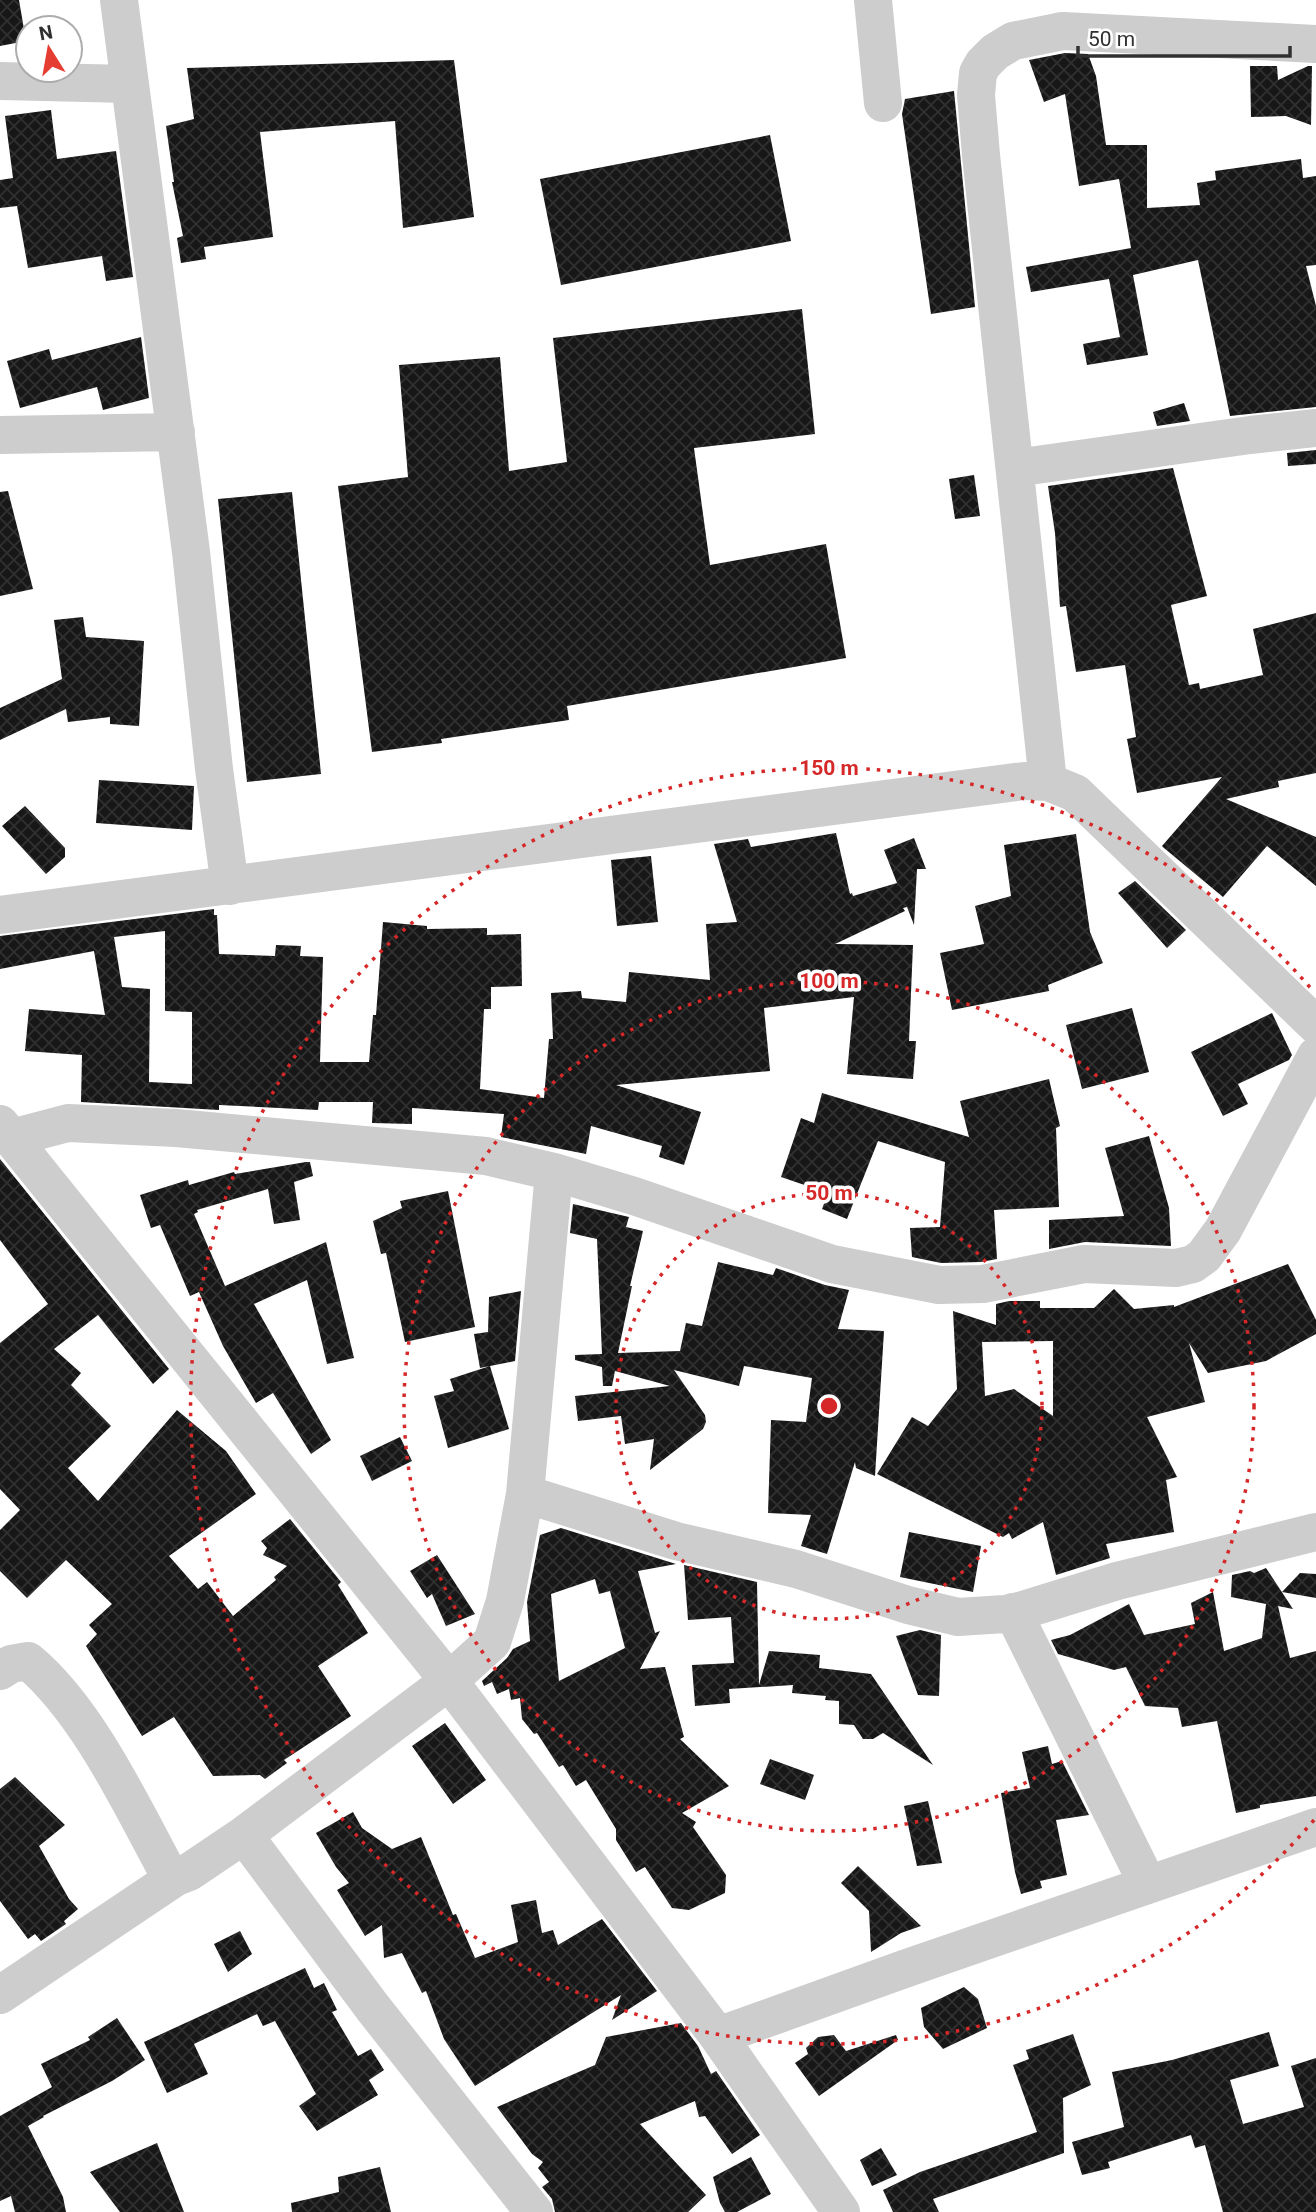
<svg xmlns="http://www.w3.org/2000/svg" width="1316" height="2212" font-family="Roboto,sans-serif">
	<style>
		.building { fill: url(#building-cross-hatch); fill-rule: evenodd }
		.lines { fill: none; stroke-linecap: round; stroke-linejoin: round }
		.minor { stroke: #cdcdcd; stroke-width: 38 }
		.ring { fill: none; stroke: #d62828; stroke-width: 3.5; stroke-dasharray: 3.5 7 }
		.centre { fill: #d62828; stroke: #fff; stroke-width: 3.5 }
		.ring-label { font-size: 21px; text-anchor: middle; font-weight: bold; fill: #d62828; stroke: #fff; stroke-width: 7; stroke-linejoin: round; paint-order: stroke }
	</style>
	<defs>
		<pattern id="building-cross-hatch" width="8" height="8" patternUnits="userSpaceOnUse" patternTransform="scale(1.75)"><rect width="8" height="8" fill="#171717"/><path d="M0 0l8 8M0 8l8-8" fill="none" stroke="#303030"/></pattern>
	</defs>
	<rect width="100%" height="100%" fill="#fff"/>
	<path class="building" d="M0 0H19L26 41 0 46Z
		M1065 53 1088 54 1096 76 1106 145H1147V208L1200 205 1197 183 1216 180 1215 171 1301 159 1303 178 1316 176V265L1306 266 1316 306V407L1230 416 1198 260 1133 275 1148 355 1087 365 1083 344 1120 337 1109 279 1031 292 1026 267 1131 248 1119 179 1079 186 1065 94 1044 102 1029 60Z
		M454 60 474 217 403 228 395 121 260 132 273 237 204 247 206 259 181 263 177 238 183 236 172 182H174L166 126 194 119 187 68Z
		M1250 66H1277L1278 80 1308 66H1312L1311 125 1286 116 1251 117Z
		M954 91 975 307 931 314 902 114 905 99Z
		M51 110 57 159 116 151 133 277 106 281 102 256 28 268 17 206 0 208V180L13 178 5 116Z
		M770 135 791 241 561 285 540 179Z
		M802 309 815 434 694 448 710 565 826 544 846 658 567 706 569 720 441 739 442 743 372 752 338 486 408 477 399 365 500 357 509 471 567 462 553 338Z
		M141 337 149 398 103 410 97 387 20 408 7 361 49 349 52 360Z
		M1184 403 1190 421 1157 426 1153 412Z
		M1316 450V464L1288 466 1287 453Z
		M1173 468 1207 596 1171 605 1189 685 1199 683 1200 689 1263 675 1253 629 1316 613V773L1278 781 1279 787 1226 799 1316 837V886L1267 846 1223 897 1164 848 1162 846 1222 777 1137 793 1127 739 1136 737 1125 665 1076 672 1066 606 1060 607 1055 533 1048 486Z
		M974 475 980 516 955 519 949 479Z
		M8 491 33 589 0 596V492Z
		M292 492 321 774 247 782 218 499Z
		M83 617 86 637 144 641 139 726 110 724V717L68 722 66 709 0 740V708L62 679 54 620Z
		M99 780 194 786 192 830 96 823Z
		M25 806 65 848V857L46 874 2 826Z
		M836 833 850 894 852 893 853 896 897 883 884 850 914 838 926 869H917L914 925 907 907 903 908 905 911 835 944 913 945 909 1041H916L913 1079 847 1074 854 997 764 1008 770 1071 616 1085 701 1112 684 1165 659 1157 662 1146 591 1126 586 1154 501 1137 504 1114 412 1108V1124L372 1123 373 1102H319L318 1110 219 1105V1110L81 1102 82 1055 25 1051 29 1009 105 1015 94 951 0 969V936L214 909V915H217L219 954 275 956 276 945 301 946 300 956 323 957 320 1062H369L373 1015H376L383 922 427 926V929L487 928V935L521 934 522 986 491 987V1009H484L480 1089 544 1098 549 1039H553L551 993 581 991 582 998 626 1002 629 972 710 980 706 924 737 922 714 844 748 839 751 847ZM165 931V1011L192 1012V1084L149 1082 150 989 122 987 114 937Z
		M1076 834 1090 932 1103 963 1048 985 1049 991 952 1010 940 953 984 944 975 906 1011 896 1004 845Z
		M651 856 658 922 617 926 611 860Z
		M1135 881 1186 930 1167 948 1118 893Z
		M1132 1008 1149 1072 1082 1089 1066 1025Z
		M1272 1013 1292 1055 1289 1060 1238 1084 1248 1104 1223 1116 1191 1052Z
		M1049 1079 1060 1126 1056 1128 1059 1207 994 1210 997 1259 981 1262 941 1263 912 1257 910 1228 940 1227 945 1162 878 1141 847 1219 822 1209 828 1193 781 1177 801 1118 814 1123 822 1093 969 1137 960 1101Z
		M1149 1136 1169 1208 1171 1246 1085 1242 1049 1249V1220L1124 1216 1105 1148Z
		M0 1159 169 1369 153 1384 98 1315 54 1349 81 1373 71 1385 111 1426 68 1468 98 1501 177 1410 226 1451 256 1494 169 1556 198 1589 207 1582 233 1616 276 1580 274 1577 287 1566 263 1555 267 1548 261 1541 290 1519 341 1582 338 1585 368 1633 318 1666 351 1716 284 1760 287 1763 265 1779 260 1775 213 1776 174 1717 142 1736 86 1646 97 1634 89 1625 112 1604 66 1560 27 1598 0 1571V1530L20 1510 0 1489V1343L48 1304 0 1240Z
		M306 1162H310L313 1176 294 1182 300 1220 274 1224 268 1189 197 1210 198 1212 194 1214 225 1286 326 1242 354 1358 327 1364 307 1280 254 1304 331 1440 311 1454 273 1393 256 1403 223 1346 199 1292 190 1296 160 1225 151 1228 140 1195 188 1180 189 1185 234 1172 235 1174Z
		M448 1191 475 1327 405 1342 386 1253 381 1254 373 1221 402 1208 400 1201Z
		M573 1204 629 1217 626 1227 643 1231 630 1286H632L618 1353 680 1351 686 1323 702 1326 718 1262 773 1275 776 1268 825 1285 849 1290 838 1329 884 1331 875 1476 856 1468 855 1462 827 1554 801 1546 811 1515 768 1513 771 1420 806 1422 812 1378 744 1366 739 1386 674 1370 705 1415 706 1422 703 1429 650 1470 654 1439 625 1444 621 1416 578 1421 575 1396 670 1386 615 1371 612 1386H603L602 1367 575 1360V1355L602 1354 597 1239 570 1233Z
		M1288 1264 1316 1320V1334L1266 1361 1208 1373 1189 1343 1205 1402 1147 1417 1177 1477 1166 1480 1174 1532 1106 1544 1110 1558 1056 1575 1043 1522 1012 1539 1009 1533 1003 1537 877 1474 912 1417 928 1426 957 1389 953 1311 996 1325V1304L1009 1301H1040V1308H1094L1114 1289 1134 1309 1174 1305V1307ZM1053 1341V1416L1014 1389 985 1396 982 1342Z
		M521 1291 515 1361 480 1368 474 1334 488 1332 489 1297Z
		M490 1366 509 1429 448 1448 434 1396 454 1391 450 1379Z
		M400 1437 412 1461 372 1481 360 1456Z
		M561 1528 676 1564 638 1571 655 1633 660 1631 640 1669 665 1667 684 1737 680 1739 729 1786 682 1813 696 1822 693 1827 726 1875 725 1893 689 1910 672 1908 645 1867 636 1872 616 1840V1829L586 1780 576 1786 563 1765 559 1767 537 1733 534 1734 522 1719 520 1698 511 1700 509 1689 497 1694 492 1682 484 1686 482 1681 507 1658 513 1649 530 1641 527 1602 540 1535ZM595 1579 599 1594 610 1591 625 1648 559 1681 551 1594Z
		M909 1532 981 1546 973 1592 900 1577Z
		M437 1555 475 1614 446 1626 432 1594 427 1598 410 1571Z
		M684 1565 757 1582 759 1685 769 1651 820 1655 819 1668 871 1674 933 1765 883 1733 873 1739H863L854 1725 839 1724V1701L825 1700 826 1696 792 1693 793 1685 729 1689 730 1703 695 1706 692 1665 734 1663 731 1617 688 1620Z
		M1266 1568 1293 1609 1278 1606 1290 1658 1316 1651V1796L1260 1805V1808L1236 1813 1217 1721 1182 1727 1178 1708 1145 1706 1126 1667 1114 1670 1058 1654 1051 1640 1070 1635 1129 1604 1144 1635 1195 1624 1191 1603 1213 1592 1224 1651 1262 1638 1266 1604 1231 1597 1232 1575 1250 1571 1254 1573Z
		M1300 1573 1316 1574V1598L1282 1592Z
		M920 1630 941 1635 939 1696 918 1695 896 1636Z
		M445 1723 486 1780 453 1804 412 1746Z
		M1048 1746 1052 1764 1062 1761 1089 1815 1056 1820 1067 1875 1040 1881 1042 1888 1021 1894 1015 1872 1001 1793 1030 1788 1022 1752Z
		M770 1759 814 1775 805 1800 760 1784Z
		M15 1777 65 1825 39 1846 69 1899 78 1909 64 1921 66 1924 41 1941 35 1934 28 1939 0 1901V1789Z
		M928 1801 942 1863 917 1866 904 1806Z
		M353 1812 362 1828 392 1849 421 1837 453 1915 456 1914 475 1958 518 1942 511 1905 536 1900 542 1933 553 1930 558 1945 602 1919 657 1991 612 2020 621 1995 475 2086 444 2039 426 1991 422 1993 402 1953 384 1958 382 1925 365 1936 337 1890 349 1883 336 1867 316 1833Z
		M858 1866 921 1926 901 1933 871 1952 869 1911 841 1883Z
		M240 1931 252 1954 228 1972 214 1944Z
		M305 1968 314 1988 324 1983 337 2010 332 2012 358 2056 371 2049 384 2070 369 2080 378 2095 317 2131 299 2106 316 2094 275 2021 263 2026 257 2014 194 2044 208 2074 167 2093 144 2042Z
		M964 1987 978 1999 987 2028 943 2049 924 2027 921 2008Z
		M117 2018 145 2060 112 2081 43 2116 44 2117 28 2126 63 2197 66 2212H15L11 2196 0 2201V2116L52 2087 41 2064 90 2040 88 2037Z
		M681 2023 698 2046 711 2074 716 2071 760 2135 732 2154 705 2116 699 2117 695 2101 640 2124 706 2195 688 2212H555L552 2199 542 2187 549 2182 538 2168 543 2162 532 2154 497 2107 595 2065 606 2037Z
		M1269 2032 1279 2066 1230 2080 1243 2124 1304 2107 1291 2066 1316 2058V2212H1223L1205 2145 1195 2148 1191 2135 1108 2162 1110 2168 1082 2175 1072 2142 1124 2127 1112 2072 1172 2060Z
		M1073 2034 1091 2085 1063 2098 1064 2153 933 2199 939 2212H893L883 2190 920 2172 1037 2132 1013 2065 1029 2059 1026 2050Z
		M834 2035 846 2051 896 2035 898 2040 819 2096 795 2063 808 2054 806 2048 818 2037Z
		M157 2143 184 2212H120L90 2172Z
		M881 2148 897 2175 872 2186 860 2160Z
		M751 2157 771 2194 737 2212H725L720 2203 713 2177Z
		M380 2167 391 2212H292L291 2203 339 2192 338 2177Z"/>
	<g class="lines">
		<path class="minor" d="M119 0 191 552 214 769 230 886
			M873 0 883 103
			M0 81 129 84
			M0 435 176 432
			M1015 468 1250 435 1316 428
			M1048 782 981 155 976 95 978 73 983 64 995 52 1013 41 1063 31 1316 44
			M0 915 1024 781 1048 782 1075 793 1316 1025
			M0 1124 449 1681 718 2036 841 2212
			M11 1138 68 1123 176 1128 486 1156 554 1172 634 1196 832 1264 939 1285 983 1284 1084 1264 1176 1268 1193 1264 1204 1256 1223 1230 1316 1056
			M525 1494 676 1541 796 1569 908 1605 958 1617 1005 1614 1023 1610 1117 1581 1316 1532
			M1013 1612 1148 1885
			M0 1671 11 1664 28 1661C86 1709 130 1802 166 1869L176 1877
			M244 1835 373 2008 534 2212
			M0 1995 176 1877 189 1872 244 1835 449 1681 492 1642 505 1601 525 1494 554 1172
			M718 2036 907 1968 1316 1827"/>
	</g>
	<g class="ring">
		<circle cx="829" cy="1406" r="213"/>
		<circle cx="829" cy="1406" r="425"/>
		<path d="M1314 1820A638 638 0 1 1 1314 992"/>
	</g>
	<circle cx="829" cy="1406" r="10" class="centre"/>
	<g class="ring-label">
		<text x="829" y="775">150 m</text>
		<text x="829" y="988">100 m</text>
		<text x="829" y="1200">50 m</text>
	</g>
	<g transform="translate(49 49) rotate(349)"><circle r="33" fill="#ffffff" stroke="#acacac" stroke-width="2"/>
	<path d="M0-5L12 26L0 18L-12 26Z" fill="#e63d33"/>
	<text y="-10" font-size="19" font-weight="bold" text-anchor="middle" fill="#303030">N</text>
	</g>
	<path d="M1078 46v10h212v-10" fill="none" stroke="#303030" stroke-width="3.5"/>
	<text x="1088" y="46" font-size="21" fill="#303030" stroke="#ffffff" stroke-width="5" paint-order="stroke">50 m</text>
</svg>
